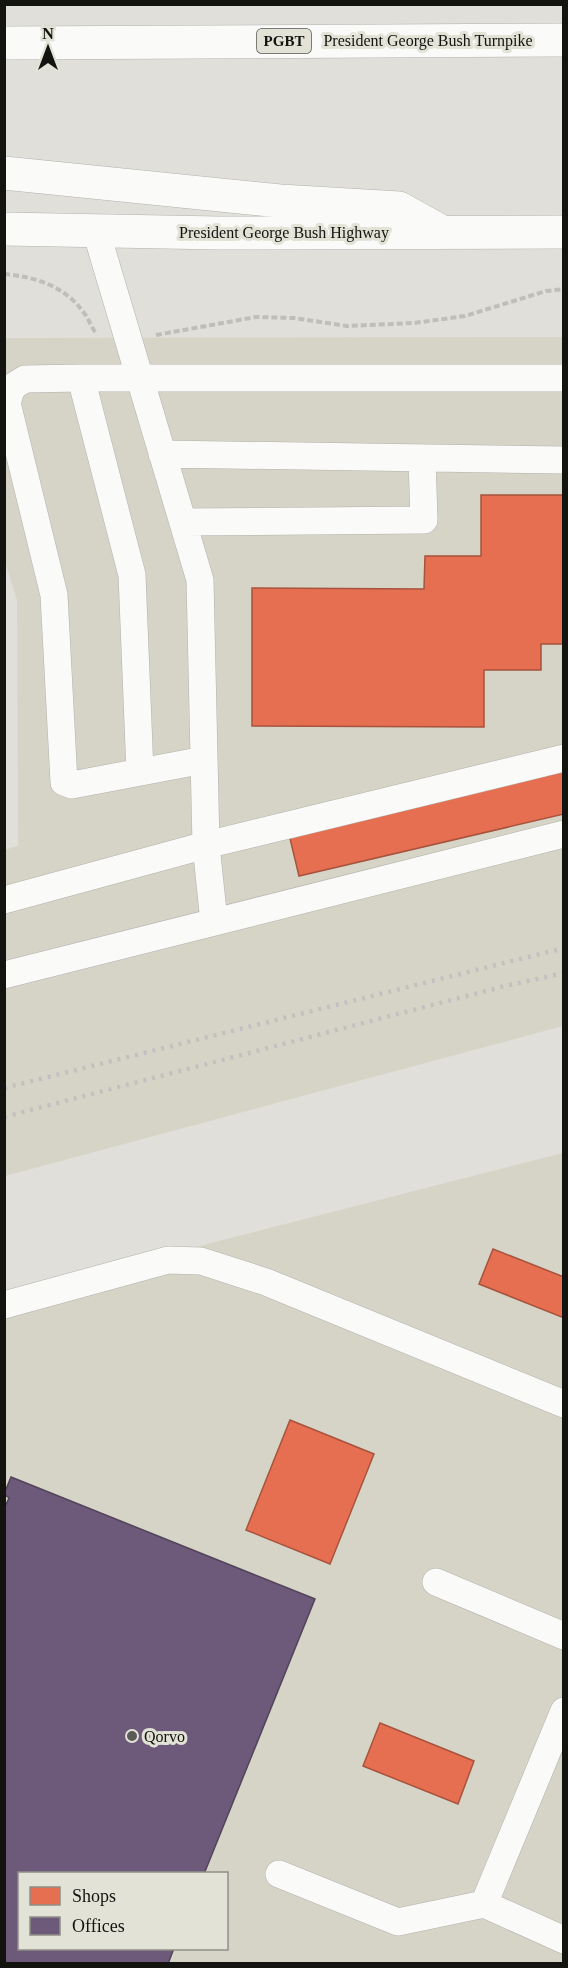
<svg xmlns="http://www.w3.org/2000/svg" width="568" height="1968" font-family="Georgia,serif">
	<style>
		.built { fill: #d6d4c7; fill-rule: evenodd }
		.shops { fill: #e76f51; stroke: #a7533d; stroke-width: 1.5 }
		.offices { fill: #6d597a; stroke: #52445a; stroke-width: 1.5 }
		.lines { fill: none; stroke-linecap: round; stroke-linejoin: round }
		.minor-casing { stroke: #b2b1ac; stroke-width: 28 }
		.major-casing { stroke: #b2b1ac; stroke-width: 34 }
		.highway-casing { stroke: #b2b1ac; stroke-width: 34 }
		.path { stroke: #bebebb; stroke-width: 4; stroke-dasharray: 6 3; stroke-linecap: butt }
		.minor { stroke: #fafaf9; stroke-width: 27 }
		.major { stroke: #fafaf9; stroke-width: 33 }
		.highway { stroke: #fafaf9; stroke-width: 33 }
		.rail { stroke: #c1c1c0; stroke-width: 4.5; stroke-dasharray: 3 6; stroke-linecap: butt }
		.poi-dot { fill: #5b5a56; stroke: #e3e2d6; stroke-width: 2 }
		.labels { text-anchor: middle; stroke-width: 6; stroke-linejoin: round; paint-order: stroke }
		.shield { fill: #e3e2d6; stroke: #51514b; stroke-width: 1.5 }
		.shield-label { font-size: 15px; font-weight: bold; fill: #13130f }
		.street-label { font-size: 16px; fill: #13130f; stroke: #e3e2d6 }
		.poi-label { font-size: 16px; fill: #13130f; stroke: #e3e2d6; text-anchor: start }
	</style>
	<rect width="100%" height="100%" fill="#e0dfd9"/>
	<path class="built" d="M563 337V1026L5 1176 4 850 18 846 17 600 4 558 5 338Z
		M563 1153V1963H5L4 1296ZM20 1874H226V1948H20Z"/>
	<path class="shops" d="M481 495H564V644H541V670H484V727L252 726V588L424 589 425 556H481Z
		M564 766V814L299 876 288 830Z
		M493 1249 564 1277V1318L479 1284Z
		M290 1420 374 1454 330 1564 246 1530Z
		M380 1723 474 1761 458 1804 363 1766Z"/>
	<path class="offices" d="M11 1477 315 1599 204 1874H20V1948H174L168 1964H4V1509L9 1498 4 1494Z"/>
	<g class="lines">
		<defs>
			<path id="minor" d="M96 231 200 580 206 845 564 758
				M81 378 132 575 140 772
				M162 454 564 460
				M184 522 424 520 422 458
				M204 760 72 785 64 782 54 595 7 403 12 387 25 379 81 378H564
				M4 900 206 845 214 922
				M4 975 564 834
				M4 1305 168 1260 201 1261 266 1282 564 1404
				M436 1582 564 1636
				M279 1874 398 1922 484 1904 564 1940
				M484 1904 564 1711"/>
			<path id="major" d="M4 229 218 233 564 232"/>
			<path id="highway" d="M4 43 564 40
				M4 173 280 201 399 208 442 232"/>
		</defs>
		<use href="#minor" class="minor-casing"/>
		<use href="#major" class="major-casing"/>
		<use href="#highway" class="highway-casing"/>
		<path class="path" d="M4 274C36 277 65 286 84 313 89 319 91 327 96 333
			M156 335 256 317 294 318 347 326 414 323 465 316 546 291 564 289"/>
		<use href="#minor" class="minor"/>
		<use href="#major" class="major"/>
		<use href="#highway" class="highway"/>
		<path class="rail" d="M4 1088 564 948
			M4 1117 501 987 564 973"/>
	</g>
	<circle class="poi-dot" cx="132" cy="1736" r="6"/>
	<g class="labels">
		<rect class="shield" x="257" y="29" width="54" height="24" rx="4.5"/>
		<g class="shield-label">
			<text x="284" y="46">PGBT</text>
		</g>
		<g class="street-label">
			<text x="428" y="46">President George Bush Turnpike</text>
			<text x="284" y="238">President George Bush Highway</text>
		</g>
		<g class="poi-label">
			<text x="144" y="1742">Qorvo</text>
		</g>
	</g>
	<rect width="568" height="1968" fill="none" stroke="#13130f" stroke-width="12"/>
	<rect x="18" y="1872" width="210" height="78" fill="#e3e2d6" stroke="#908f86" stroke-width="1.5"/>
	<rect x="30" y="1887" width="30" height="18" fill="#e76f51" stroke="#908f86" stroke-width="1.5"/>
	<text x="72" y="1902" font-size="18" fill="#13130f">Shops</text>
	<rect x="30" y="1917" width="30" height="18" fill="#6d597a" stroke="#908f86" stroke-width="1.5"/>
	<text x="72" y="1932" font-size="18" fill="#13130f">Offices</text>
	<g transform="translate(48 48)" stroke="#e3e2d6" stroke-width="4.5" paint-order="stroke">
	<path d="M0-4.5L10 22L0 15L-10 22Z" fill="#13130f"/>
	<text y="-9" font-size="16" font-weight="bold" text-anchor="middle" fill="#13130f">N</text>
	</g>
</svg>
